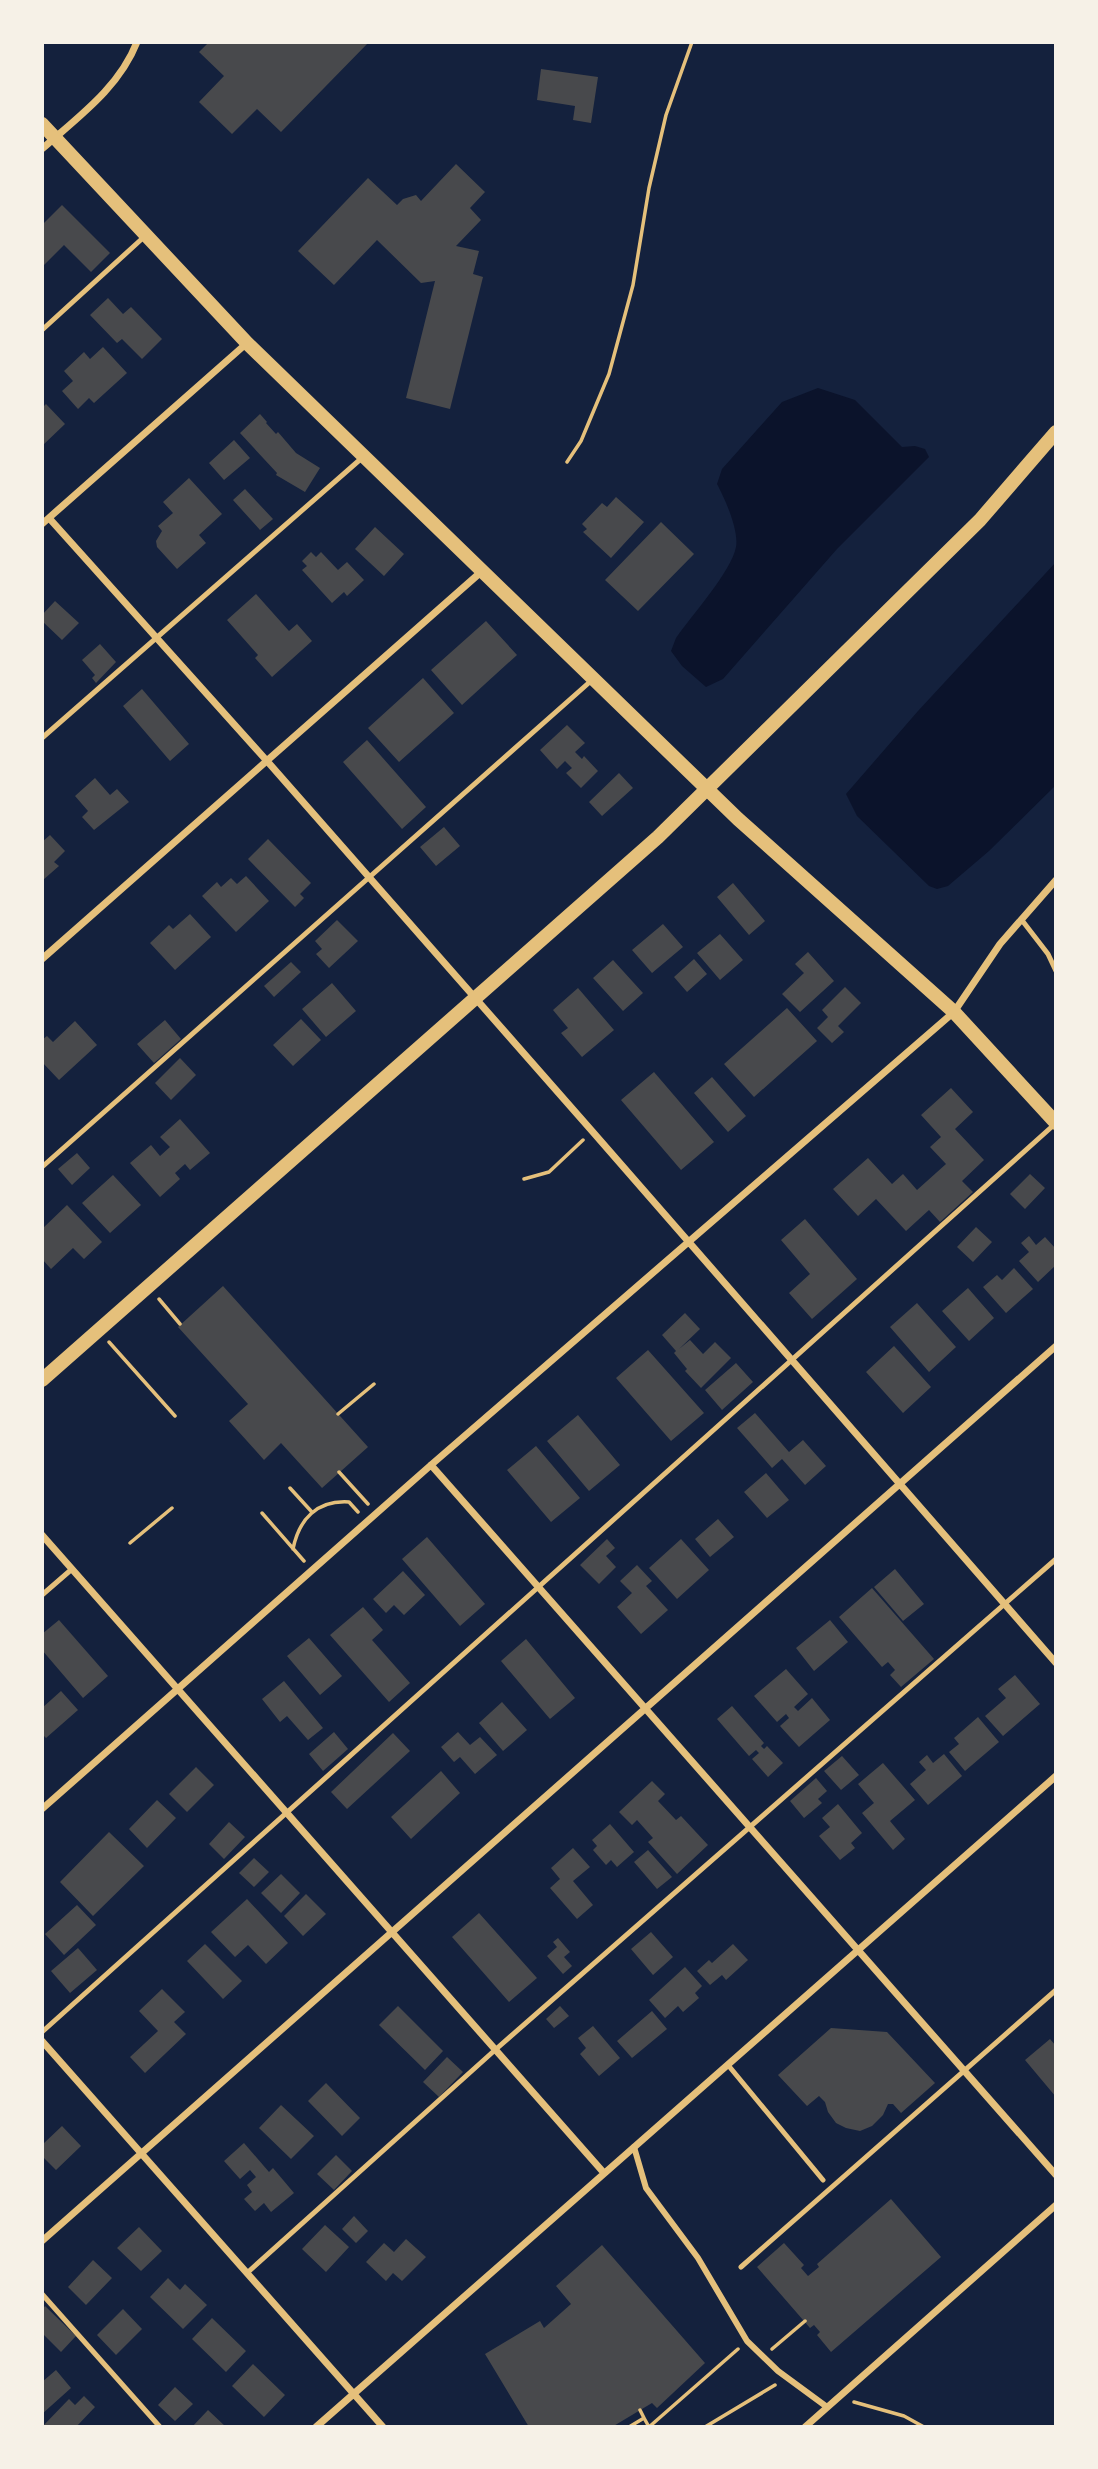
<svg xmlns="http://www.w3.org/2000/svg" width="1098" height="2469" font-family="'DejaVu Sans',sans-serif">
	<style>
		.water { fill: #0b132b }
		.building { fill: #48494c }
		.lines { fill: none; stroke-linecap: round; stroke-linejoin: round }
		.path { stroke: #e5c07b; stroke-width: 3.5 }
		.service { stroke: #e5c07b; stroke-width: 5 }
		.pedestrian { stroke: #e5c07b; stroke-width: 6 }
		.minor { stroke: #e5c07b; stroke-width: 7 }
		.secondary { stroke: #e5c07b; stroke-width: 14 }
	</style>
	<rect width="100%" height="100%" fill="#14213d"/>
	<path class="water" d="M818 388 855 400 902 447 915 446 925 449 929 457 837 549 723 679 706 687 682 666 671 651 676 638C692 615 731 572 736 547 739 530 725 499 717 484L722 469 782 402Z
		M1056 562V785L989 851 948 886 937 889 929 886 857 816 846 794 918 711Z"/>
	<path class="building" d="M209 42H369L281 132 257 109 232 134 199 102 224 76 199 52Z
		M541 69 598 77 591 123 573 120 575 106 537 100Z
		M456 164 485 192 470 208 481 220 456 246 479 251 473 274 483 277 450 409 406 398 435 281 421 283 377 240 334 285 298 251 368 178 397 205 403 199 416 195 421 201Z
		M62 205 110 253 91 272 64 245 42 267V225Z
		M108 298 123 314 131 307 162 339 142 359 122 339 117 343 90 315Z
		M103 347 127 373 94 403 89 398 78 409 62 391 73 381 64 371 84 352 90 359Z
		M46 404 65 424 42 446V408Z
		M260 414 267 422 266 423 276 434 278 432 296 453 320 468 305 492 276 475 277 473 240 433Z
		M234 440 250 458 224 480 209 463Z
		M189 478 222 514 199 535 206 543 177 569 157 547 156 541 162 531 158 526 173 513 163 502Z
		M245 489 273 519 260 530 233 500Z
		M616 497 644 522 611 558 583 532 587 529 582 524 602 503 607 507Z
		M661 522 694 554 638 611 605 580Z
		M375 527 404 554 384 576 355 549Z
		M311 552 316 557 321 552 338 570 347 562 364 580 347 596 344 592 332 603 302 570 307 566 302 561Z
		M256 594 289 631 297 624 312 641 272 677 255 658 258 655 227 620Z
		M55 601 79 623 62 640 42 621V615Z
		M486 621 517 655 462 705 431 670Z
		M100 644 116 662 96 683 92 678 95 675 82 660Z
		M423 678 454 713 399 762 368 728Z
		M142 689 189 744 170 761 123 706Z
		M567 725 585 743 575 752 582 759 584 756 598 771 581 788 566 773 572 768 565 761 557 769 540 750Z
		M367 740 426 807 402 829 343 762Z
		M619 773 633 788 602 816 589 802Z
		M95 778 110 795 117 789 129 802 94 830 82 817 88 811 75 796Z
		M444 827 460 846 436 866 420 847Z
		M50 835 65 851 54 862 59 866 43 880 42 842Z
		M268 839 311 883 300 894 304 898 295 907 248 859Z
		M246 876 269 901 236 932 202 896 217 882 221 887 231 878 237 884Z
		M733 883 765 921 749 935 717 897Z
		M190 914 211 937 175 970 150 943 169 925 173 929Z
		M337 920 358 941 329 968 316 954 322 949 315 941Z
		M663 924 683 947 652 973 632 950Z
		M720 934 743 960 720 980 697 953Z
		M808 952 834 981 800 1012 782 994 804 973 795 964Z
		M694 959 707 974 687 992 674 977Z
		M613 960 643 993 623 1011 593 978Z
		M291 962 301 972 274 997 264 986Z
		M332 983 356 1011 326 1037 302 1009Z
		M845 987 861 1003 838 1026 844 1032 832 1043 817 1028 828 1017 822 1010Z
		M578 988 614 1030 582 1057 561 1033 568 1028 553 1010Z
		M787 1008 817 1041 754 1097 724 1064Z
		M301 1019 321 1040 293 1066 273 1045Z
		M165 1020 181 1039 154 1063 137 1044Z
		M75 1021 97 1045 59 1080 42 1062V1040L47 1036 53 1042Z
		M180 1058 196 1075 171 1100 155 1083Z
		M654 1072 714 1142 681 1170 621 1100Z
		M712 1077 746 1116 728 1132 694 1093Z
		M951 1088 973 1112 955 1129 984 1160 962 1181 973 1192 940 1222 929 1210 906 1231 876 1199 858 1216 833 1189 868 1158 892 1184 903 1174 917 1190 946 1164 930 1147 941 1137 921 1115Z
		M180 1119 210 1153 190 1170 185 1164 175 1173 180 1179 160 1197 130 1163 151 1145 160 1156 170 1147 160 1137Z
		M77 1153 90 1168 72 1185 58 1169Z
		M1030 1174 1045 1188 1025 1209 1010 1194Z
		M113 1175 141 1205 110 1233 82 1203Z
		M67 1205 102 1242 84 1259 73 1248 51 1269 42 1259V1229Z
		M805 1219 857 1279 812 1319 789 1293 810 1274 781 1240Z
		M976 1227 992 1242 973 1262 957 1247Z
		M1029 1236 1036 1245 1045 1237 1056 1249V1265L1038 1282 1019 1261 1029 1252 1021 1243Z
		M1014 1268 1033 1289 1006 1313 983 1287 997 1275 1002 1280Z
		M223 1286 368 1447 322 1488 281 1443 264 1460 229 1421 248 1404 178 1327Z
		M968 1288 994 1318 969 1341 942 1311Z
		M917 1303 956 1347 929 1372 890 1327Z
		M685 1313 700 1329 679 1349 690 1340 703 1354 715 1342 731 1358 701 1388 685 1371 687 1369 674 1353 676 1351 662 1335Z
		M894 1346 931 1387 903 1413 866 1372Z
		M648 1350 704 1413 671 1441 616 1378Z
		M736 1363 753 1382 722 1410 705 1390Z
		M755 1413 789 1452 803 1440 826 1466 805 1485 782 1459 772 1468 737 1428Z
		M578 1415 620 1465 589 1491 547 1441Z
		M536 1446 580 1498 551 1522 507 1470Z
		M766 1473 789 1500 767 1518 744 1492Z
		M718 1519 734 1537 710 1557 695 1539Z
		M427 1537 485 1604 460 1626 402 1559Z
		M607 1539 615 1548 606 1556 616 1567 599 1584 580 1565Z
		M681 1539 709 1570 677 1599 649 1568Z
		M637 1565 652 1581 646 1586 668 1610 641 1634 617 1607 632 1593 620 1581Z
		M895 1569 924 1604 903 1621 874 1587Z
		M403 1571 425 1595 404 1615 394 1605 386 1613 373 1599Z
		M872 1588 934 1659 901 1687 890 1675 895 1670 888 1662 882 1667 839 1617Z
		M363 1607 383 1630 372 1640 410 1683 389 1702 330 1635Z
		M59 1620 108 1676 83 1698 42 1650V1634Z
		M830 1620 848 1642 814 1671 796 1648Z
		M309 1638 342 1676 320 1695 287 1656Z
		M526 1639 575 1698 550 1719 501 1661Z
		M786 1669 808 1694 794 1707 798 1711 812 1698 830 1720 799 1747 780 1726 789 1718 786 1714 777 1722 754 1696Z
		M1015 1675 1040 1704 1003 1736 985 1716 1006 1698 998 1689Z
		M284 1681 323 1728 308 1740 287 1716 280 1722 262 1699Z
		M61 1691 78 1710 46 1738 42 1734V1708Z
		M502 1702 527 1730 503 1751 479 1723Z
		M732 1706 764 1743 761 1746 764 1749 767 1746 783 1763 768 1777 752 1759 759 1753 756 1750 749 1756 717 1719Z
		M978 1717 999 1742 965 1771 949 1752 959 1744 954 1738Z
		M334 1732 348 1749 323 1771 309 1754Z
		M458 1732 470 1745 480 1737 497 1755 475 1774 460 1757 454 1762 441 1747Z
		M393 1733 410 1751 347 1809 331 1792Z
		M944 1754 962 1776 928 1805 910 1784 926 1770 919 1762 927 1755 933 1763Z
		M842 1756 859 1775 841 1790 824 1771Z
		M883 1763 915 1800 890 1821 905 1839 893 1850 862 1813 874 1803 858 1784Z
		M196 1767 214 1785 187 1812 169 1794Z
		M441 1771 460 1793 411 1839 391 1817Z
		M816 1778 827 1791 818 1799 822 1803 804 1818 790 1801Z
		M652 1781 665 1794 658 1801 676 1820 681 1816 708 1845 677 1874 648 1842 653 1838 637 1820 632 1825 619 1812Z
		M157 1800 176 1818 147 1848 129 1829Z
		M838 1804 862 1833 851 1843 855 1848 840 1860 819 1836 830 1827 822 1818Z
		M229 1822 245 1837 224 1859 209 1844Z
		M610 1824 634 1852 617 1867 611 1860 606 1865 593 1850 597 1846 592 1840Z
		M109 1832 144 1866 93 1916 60 1882Z
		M573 1848 590 1867 573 1881 593 1905 577 1919 550 1888 560 1879 551 1868Z
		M648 1850 672 1877 657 1889 634 1862Z
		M254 1858 269 1872 254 1887 239 1873Z
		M281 1874 300 1893 281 1913 261 1893Z
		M306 1894 326 1914 303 1936 284 1916Z
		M247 1899 288 1943 266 1964 248 1945 235 1957 211 1932Z
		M77 1905 96 1925 64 1955 45 1934Z
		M479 1913 537 1978 509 2002 452 1937Z
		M651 1932 673 1957 653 1975 631 1949Z
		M558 1938 570 1952 564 1957 572 1966 563 1974 547 1956 557 1947 553 1942Z
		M205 1944 242 1981 223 1999 187 1961Z
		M733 1944 748 1960 726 1980 722 1975 710 1985 697 1971 709 1960 712 1963Z
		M78 1948 97 1970 70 1993 51 1971Z
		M685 1967 702 1986 695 1993 699 1998 683 2012 678 2006 665 2018 649 2000Z
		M162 1989 185 2012 174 2022 186 2034 145 2073 130 2057 158 2031 139 2011Z
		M398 2006 443 2051 425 2070 379 2025Z
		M560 2006 569 2016 554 2028 546 2019Z
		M652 2011 667 2029 632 2058 617 2041Z
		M593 2026 620 2058 599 2076 580 2054 586 2048 578 2038Z
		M831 2028 887 2032 935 2083 901 2113 893 2104H888L883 2115 872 2126 860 2131 846 2128 836 2123 828 2112 825 2102 819 2096 807 2106 778 2075Z
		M1050 2039 1056 2046V2097L1025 2060Z
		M447 2057 463 2072 439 2097 423 2082Z
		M326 2083 360 2118 342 2136 308 2101Z
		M281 2105 314 2136 291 2159 259 2128Z
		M62 2126 81 2146 56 2170 42 2156V2145Z
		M244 2143 269 2172 273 2168 294 2193 271 2212 264 2203 255 2211 244 2199 252 2192 247 2185 256 2177 250 2170 240 2179 224 2161Z
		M336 2155 352 2171 334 2190 317 2174Z
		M891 2199 941 2257 831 2352 817 2335 820 2332 814 2325 810 2328 757 2267 784 2243 804 2265 801 2268 808 2276 819 2267 817 2264Z
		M354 2216 368 2231 356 2243 342 2229Z
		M325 2225 349 2247 326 2272 302 2249Z
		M139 2227 162 2251 141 2271 117 2248Z
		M406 2239 426 2257 402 2281 393 2273 386 2281 366 2262 384 2243 394 2252Z
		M602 2245 705 2363 657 2408 652 2403 612 2427H529L485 2354 540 2321 544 2328 571 2304 556 2286Z
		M93 2260 112 2278 86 2305 68 2287Z
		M168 2278 180 2290 185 2284 207 2305 183 2329 150 2297Z
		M45 2306 76 2336 61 2352 42 2333V2310Z
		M123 2309 142 2329 116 2355 97 2335Z
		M212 2318 246 2351 226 2372 192 2339Z
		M253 2364 285 2395 264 2417 232 2386Z
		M56 2370 71 2388 42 2414V2382Z
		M175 2387 193 2404 175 2421 158 2405Z
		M84 2396 95 2407 76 2427H42L69 2399 75 2405Z
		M208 2410 226 2427H192Z"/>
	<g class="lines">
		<path class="path" d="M567 462 581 441 609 374 633 285 649 188 666 115 692 42
			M524 1179 549 1172 583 1140
			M159 1299 180 1324
			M109 1342 175 1416
			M338 1414 374 1384
			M339 1472 368 1504
			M290 1488 311 1511
			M262 1513 304 1561
			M130 1543 172 1508
			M293 1549C299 1519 317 1500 349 1502L358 1512
			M772 2349 805 2321
			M854 2402 904 2416 924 2427
			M640 2410 644 2418
			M629 2427 644 2418 649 2427
			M649 2427 738 2349
			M705 2427 775 2385"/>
		<path class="service" d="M42 330 145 236
			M42 738 363 457
			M1021 919 1048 954 1056 971
			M42 1167 592 680
			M42 1595 72 1569
			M42 2032 1056 1123
			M728 2065 823 2180
			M741 2267 1056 1990
			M247 2273 495 2050 1056 1559
			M42 2294 160 2427"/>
		<path class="pedestrian" d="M634 2147 646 2188 698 2258 747 2341 778 2371 827 2407"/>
		<path class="minor" d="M42 149C78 117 119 88 137 42
			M49 518 267 761 592 1131 1056 1663
			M42 524 247 343
			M42 959 481 572
			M431 1465 1056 2175
			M42 1535 604 2173
			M42 1809 431 1465 954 1012 1000 944 1056 880
			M42 2041 383 2427
			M42 2241 1056 1346
			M316 2427 1056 1776
			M805 2427 1056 2205"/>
		<path class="secondary" d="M42 124 247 343 738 819 954 1012 1056 1123
			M42 1380 658 837 980 520 1056 432"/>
	</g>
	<rect width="1098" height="2469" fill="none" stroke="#f6f1e7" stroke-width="88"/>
</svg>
